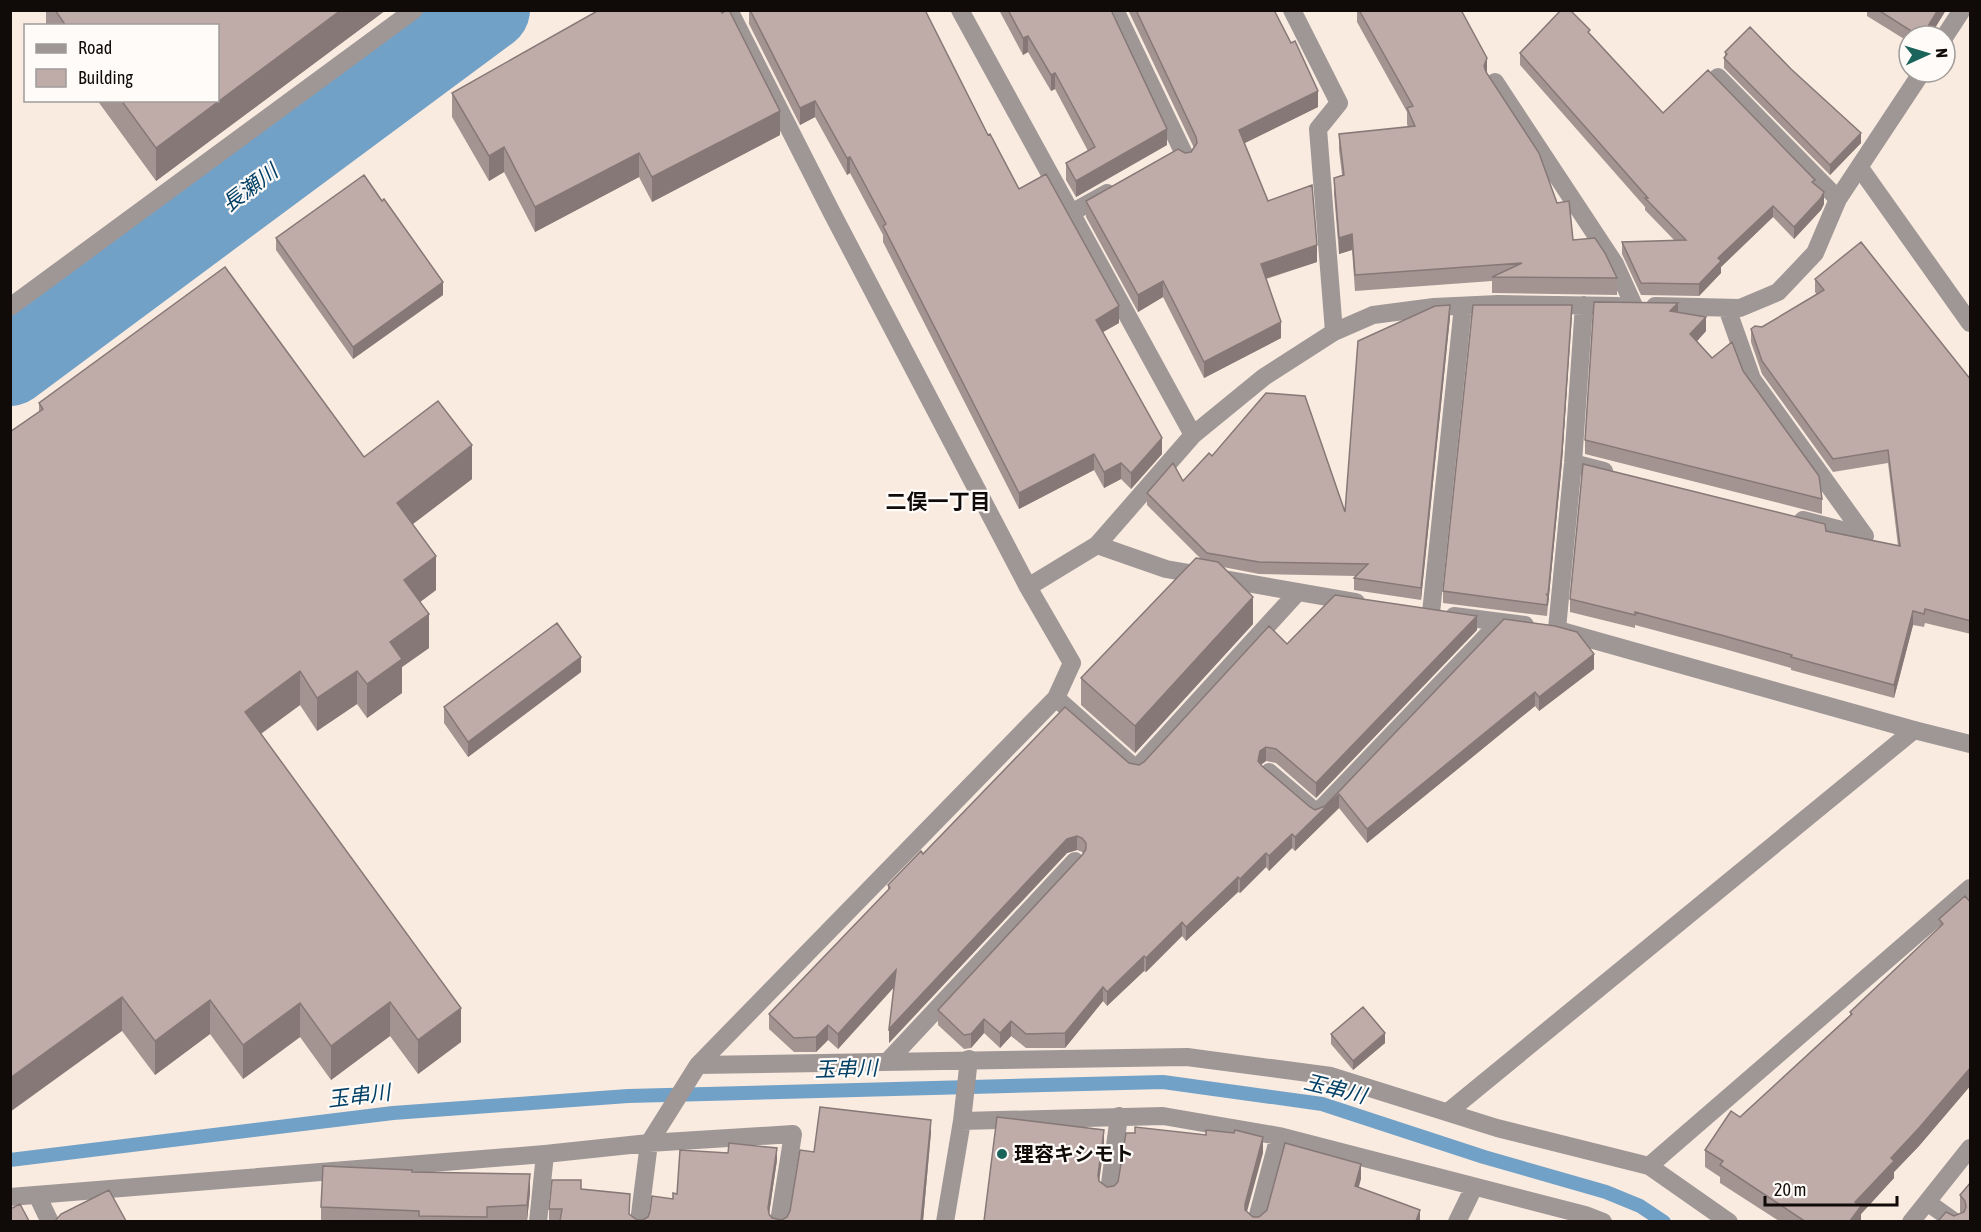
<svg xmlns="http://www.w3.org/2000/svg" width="1981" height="1232" font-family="'Asap Condensed','Noto Sans JP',sans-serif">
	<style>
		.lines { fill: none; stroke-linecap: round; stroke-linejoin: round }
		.stream { stroke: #72a1c7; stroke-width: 14 }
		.river { stroke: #72a1c7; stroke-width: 80 }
		.lane { stroke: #9f9796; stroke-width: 18 }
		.street { stroke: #9f9796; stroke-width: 18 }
		.wall { fill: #a49491 }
		.shaded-wall { fill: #867876 }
		.building { fill: #bfaca9; stroke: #867876; stroke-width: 1.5 }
		.poi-dot { fill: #1a645b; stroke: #fefbf9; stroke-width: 2 }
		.labels { text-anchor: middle; stroke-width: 4.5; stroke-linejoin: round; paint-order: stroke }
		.poi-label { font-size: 20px; font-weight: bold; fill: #100b08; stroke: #fefbf9; text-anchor: start }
		.water-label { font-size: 21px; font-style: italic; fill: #023f64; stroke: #fefbf9 }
		.neighbourhood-label { font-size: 21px; font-weight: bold; fill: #100b08; stroke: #fefbf9 }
	</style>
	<rect width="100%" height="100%" fill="#faebe0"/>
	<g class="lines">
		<path class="stream" d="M10 1160 393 1113 628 1096 1163 1082 1322 1104 1484 1157 1606 1192 1640 1206 1664 1222"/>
		<path class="river" d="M10 366 490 10"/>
		<path class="lane" d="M1718 77 1838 199
			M1860 168 1970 323
			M1071 213 1107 193
			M1448 1112 1914 730
			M1649 1166 1970 888
			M1109 1191 1119 1116
			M37 1195 50 1222
			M1927 1202 1955 1222
			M538 1222 545 1154
			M1911 1222 1970 1148"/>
		<path class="street" d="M960 10 1193 435
			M1115 10 1186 158
			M1292 10 1339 103 1318 129 1334 332
			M1945 36 1962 10
			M1495 82 1615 264 1634 306
			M1655 306 1740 308 1778 292 1815 253 1838 199 1922 72
			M10 307 414 10
			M1727 308 1752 379 1865 536 1803 520
			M1573 463 1604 471
			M1097 545 1166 569 1356 602
			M1028 587 1097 545 1193 435 1264 377 1334 332 1373 315 1434 307 1498 304 1618 306
			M1431 613 1463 306
			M1454 616 1525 625
			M1557 629 1573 463 1584 305
			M1558 630 1914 730 1970 744
			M1056 698 1136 769 1298 592
			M1269 772 1317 813 1500 622
			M888 1061 1075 861
			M698 1065 1187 1057 1331 1076 1497 1128 1649 1166 1729 1222
			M962 1121 1163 1116 1279 1136 1585 1215 1603 1222
			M10 1197 545 1154 649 1143 793 1134 779 1222
			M639 1222 649 1143 698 1065 1056 698 1072 663 1028 587 832 213 729 10
			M945 1222 962 1121 969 1059
			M1256 1222 1279 1136
			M1457 1222 1474 1187"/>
	</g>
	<path class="wall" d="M46 10H386L156 181 97 100H218V26H46Z
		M749 10H925L988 135 1019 189 1119 323 1103 332 1162 454 1131 489 1121 479 1104 488 1094 470 1019 509 883 242V235L850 173 847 175 815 117 800 125 749 24Z
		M999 10H1111L1167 145 1076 197 1066 180V163L1088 151 1055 89 1051 91 1028 52 1023 55Z
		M1128 10H1274L1318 107 1244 143 1268 201 1317 262 1266 279 1281 338 1204 378 1163 297 1138 312 1086 217V201L1185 153 1191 152 1194 148Z
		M1357 10H1461L1487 74 1557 203 1573 240 1617 278V295L1492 293V281L1355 291 1352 250 1339 254 1334 194V178L1342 175 1339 150V134L1408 127 1407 124V112L1357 22Z
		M1867 10H1946L1930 36H1909V42L1867 16Z
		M1590 34 1663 113 1815 184 1824 204 1821 210 1794 239 1773 217 1721 267V273L1699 296 1641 295 1622 254V242L1675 241 1645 210V207L1520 65V53Z
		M1725 52 1861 143 1830 175 1724 68V58L1725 57Z
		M452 93 780 135 652 202 639 177 535 232 504 172 489 181 452 117Z
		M276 238 443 295 353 359 276 250Z
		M1815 279 1971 380V634L1925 623 1924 627 1913 625 1894 698 1791 670V668L1721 648 1635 625V628L1570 612V599L1826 531 1898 546 1888 463 1833 472 1762 374 1751 342V329L1762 327 1817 295 1815 292Z
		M1678 312 1706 331 1697 341 1712 358 1743 371 1822 499V514L1585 454V440Z
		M1572 316 1562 462 1547 616 1443 603V591Z
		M1450 317 1421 600 1354 590V578L1356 576 1259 574 1223 567 1253 624 1135 753 1081 705V678L1201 559 1147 505V493L1183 481 1212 456 1345 512Z
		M39 403 364 457 472 479 413 524 436 590 420 602 429 648 402 667V693L367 718 357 704 317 731 300 705 261 734 461 1042 418 1074 390 1036 331 1080 300 1037 243 1079 210 1034 155 1075 122 1031 39 412Z
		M1504 619 1594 669 1539 711 1535 706 1367 843 1339 808 1295 851 1292 848 1269 871 1266 867 1240 893 1238 892 1186 941 1182 936 1146 972 1144 971 1107 1006 1103 1001 1065 1048H1026L1011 1036 1000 1048 984 1033 971 1048 964 1049 938 1025V1010L1083 854 1082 852 1077 850 1067 853 889 1043 894 987 838 1049 828 1040 816 1052H794L769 1029V1014L888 891V885L923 854 1129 763 1139 765 1144 762 1287 644 1477 630 1316 798 1276 763 1266 761 1261 765 1310 807 1315 810 1325 806Z
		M581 672 468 757 444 723V707Z
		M1971 903V1085L1919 1146 1894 1172V1178L1861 1214V1221H1779L1720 1183V1177L1705 1167V1150L1850 1015V1012L1939 928V919Z
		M1331 1034 1385 1043 1353 1070 1331 1044Z
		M931 1132 923 1221H549V1209L581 1189 629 1215 637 1220H643L673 1199 677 1194 777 1160 769 1214 772 1218 782 1220 787 1217 814 1152Z
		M412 1172 530 1192 527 1221H321V1207Z
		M1971 1182V1221L1954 1216 1961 1213 1960 1212V1195Z"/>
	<path class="shaded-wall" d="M341 10H386L156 181V148Z
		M1938 10H1946L1930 36H1922Z
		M1028 36V52L1023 55V38Z
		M1487 58V74L1484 82V66Z
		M1055 73V89L1051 91V75Z
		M1318 91V107L1239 146V130Z
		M815 101V117L800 125V108Z
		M780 111V135L652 202V177Z
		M1167 129V145L1076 197V181Z
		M1861 133V143L1830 175V165Z
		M504 147V172L489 181V156Z
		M639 153V177L535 232V207Z
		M850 157V173L847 175V158Z
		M1824 192V204L1821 210 1794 239V227Z
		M1773 206V217L1721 267V273L1699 296V284L1718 258Z
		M1352 234V250L1339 254V238Z
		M1317 245V262L1261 280V264Z
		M1163 281V297L1138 312V295Z
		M443 282V295L353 359V347Z
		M1678 303V318L1670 311Z
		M1450 305V317L1421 600V588Z
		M1572 305 1562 462 1548 606V595Z
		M1119 306V323L1096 336V320Z
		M1706 317V331L1690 349V334Z
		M1281 322V338L1204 378V362Z
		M1162 438V454L1131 489V473Z
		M472 445V479L397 536V503Z
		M1094 454V470L1019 509V493Z
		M1121 463V479L1104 488V472Z
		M436 556V590L404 614V580Z
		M1253 597V624L1135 753V726Z
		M1913 611V625L1894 698V685Z
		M429 614V648L402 667V693L367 718V684L390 642Z
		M1477 616V630L1316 798V783Z
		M1594 654V669L1539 711V697Z
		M581 657V672L468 757V742Z
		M300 671V705L245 745V712Z
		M357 671V704L317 731V698Z
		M1535 692V706L1367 843V829Z
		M1266 747V761L1260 765 1258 761 1260 751Z
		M1339 794V808L1295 851V837Z
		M1292 834V848L1269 871V856Z
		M1077 836V850L1067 853 889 1043V1029L1067 839Z
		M1266 853V867L1240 893V879Z
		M1238 877V892L1186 941V927Z
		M1182 922V936L1146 972V958Z
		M1144 956V971L1107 1006V992Z
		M896 970V985L838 1049V1034Z
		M1103 987V1001L1065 1048V1033Z
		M122 997V1031L10 1112V1078Z
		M210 1000V1034L155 1075V1041Z
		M390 1002V1036L331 1080V1046Z
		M300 1003V1037L243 1079V1045Z
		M461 1008V1042L418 1074V1040Z
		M984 1019V1033L971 1048V1034Z
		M1011 1021V1036L1000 1048V1033Z
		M828 1025V1040L816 1052V1037Z
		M1385 1033V1043L1353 1070V1061Z
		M1971 1067V1085L1919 1146 1894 1172V1178L1861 1214V1221H1850L1855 1202 1891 1158Z
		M931 1120V1132L923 1221H921Z
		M1104 1130V1146L1098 1190V1175Z
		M1263 1137V1153L1245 1219V1204Z
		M777 1148V1160L768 1221V1208Z
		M1361 1164V1179L1355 1201V1186Z
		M530 1174V1192L527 1221V1205Z
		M1420 1210V1221H1416Z"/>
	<path class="building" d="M55 10H341L156 148 121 100H218V26H66Z
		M599 10H720L722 13 727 10H729L780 111 652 177 639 153 535 207 504 147 489 156 452 93Z
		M750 10H925L988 135 990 134 1019 189 1046 174 1119 306 1096 320 1162 438 1131 473 1121 463 1104 472 1094 454 1019 493 883 226 886 224 850 157 847 158 815 101 800 108Z
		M1008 10H1111L1167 129 1076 181 1066 163 1095 147 1055 73 1051 75 1028 36 1023 38Z
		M1136 10H1274L1291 43 1295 41 1318 91 1239 130 1268 201 1312 185 1317 245 1261 264 1281 322 1204 362 1163 281 1138 295 1086 201 1178 149 1185 153 1191 152 1197 143 1196 137Z
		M1359 10H1461L1487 58 1484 66 1486 72 1539 153 1557 203 1569 201 1573 240 1595 238 1605 253 1617 278 1492 277 1522 263 1355 275 1352 234 1339 238 1334 178 1344 175 1339 134 1415 126 1407 108 1413 106Z
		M1561 10H1570L1590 30 1588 32 1663 113 1708 70 1815 180 1812 182 1824 192 1821 198 1794 227 1773 206 1718 258 1721 261 1699 284 1641 283 1622 242 1686 240 1645 198H1648L1520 53Z
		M1878 10H1938L1922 36H1919Z
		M1750 27 1791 69 1861 133 1830 165 1724 58 1727 54 1725 52Z
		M364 175 382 201 384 199 443 282 353 347 276 238Z
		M1861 242 1971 380V621L1925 609 1924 614 1913 611 1894 685 1791 657 1792 655 1721 635 1635 612V615L1570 599 1583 464 1825 524 1826 531 1900 546 1888 450 1833 459 1762 361 1751 329 1755 326 1762 327 1824 290 1815 279Z
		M225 267 364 457 438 401 472 445 397 503 436 556 404 580 429 614 390 642 402 659 367 684 357 671 317 698 300 671 245 712 461 1008 418 1040 390 1002 331 1046 300 1003 243 1045 210 1000 155 1041 122 997 10 1078V432L43 409 39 403Z
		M1594 302 1678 303 1670 311 1706 317 1690 334 1712 358 1732 342 1743 371 1819 476 1822 499 1585 440Z
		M1450 305 1421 588 1354 578 1368 564 1259 562 1207 553 1147 493 1173 463 1183 481 1209 453 1212 456 1266 393 1305 396 1345 512 1358 341 1435 306Z
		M1473 305H1572L1562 450 1548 595 1546 594 1548 596 1547 605 1443 591Z
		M1196 558 1218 562 1253 597 1135 726 1081 678Z
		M1335 595 1477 616 1316 783 1276 749 1266 747 1260 751 1258 761 1262 766 1310 807 1315 810 1325 806 1504 619 1555 626 1577 632 1594 654 1539 697 1535 692 1367 829 1339 794 1295 837 1292 834 1269 856 1266 853 1240 879 1238 877 1186 927 1182 922 1146 958 1144 956 1107 992 1103 987 1065 1033 1026 1034 1011 1021 1000 1033 984 1019 971 1034 964 1035 938 1010 1083 854 1086 849V843L1082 838 1077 836 1067 839 889 1029 896 970 838 1034 828 1025 816 1037 794 1038 769 1014 890 888 888 885 921 851 923 854 1065 707 1129 763 1139 765 1144 762 1269 626 1287 644Z
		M557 623 581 657 468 742 444 707Z
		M1965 896 1971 903V1067L1919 1128 1891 1158 1894 1161 1855 1202 1861 1206 1850 1221H1801L1803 1220 1720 1165 1723 1161 1705 1150 1731 1111 1740 1117 1852 1014 1850 1012 1943 924 1939 919Z
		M1363 1007 1385 1033 1353 1061 1331 1034Z
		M820 1107 931 1120 921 1221H560L562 1209H549L552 1180H581V1189L630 1194 629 1214 637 1220H643L648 1217 650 1211 652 1196 673 1199V1193L677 1194 680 1150 728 1153 729 1143 777 1148 768 1208 769 1214 772 1218 782 1220 787 1217 790 1211 800 1150 814 1152Z
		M997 1117 1104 1130 1098 1175 1099 1181 1107 1187 1114 1186 1118 1182 1126 1133H1135V1127L1206 1135V1130L1234 1133 1235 1130 1263 1137 1245 1204V1210L1253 1217H1259L1267 1210 1285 1143 1361 1164 1355 1186 1420 1210 1416 1221H984Z
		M323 1166 412 1170V1172L530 1174 527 1205 487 1207V1217L419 1216V1211L321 1207Z
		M1971 1182V1221H1938L1946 1212 1954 1216 1964 1212 1966 1207 1965 1201 1960 1195Z
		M109 1190 126 1221H47H55L61 1214Z
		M20 1204 29 1221H10V1209Z"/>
	<circle class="poi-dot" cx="1002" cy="1154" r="6"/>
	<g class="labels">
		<g class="poi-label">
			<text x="1014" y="1161">理容キシモト</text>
		</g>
		<g class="water-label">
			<text transform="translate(250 188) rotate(-37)" y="7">長瀬川</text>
			<text transform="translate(846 1069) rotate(-2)" y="7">玉串川</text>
			<text transform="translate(1335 1089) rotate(14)" y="7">玉串川</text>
			<text transform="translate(359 1096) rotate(-7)" y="7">玉串川</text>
		</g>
		<g class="neighbourhood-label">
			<text x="938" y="509">二俣一丁目</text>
		</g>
	</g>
	<rect width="1981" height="1232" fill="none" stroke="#100b08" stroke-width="24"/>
	<rect x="24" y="24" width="195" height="78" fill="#fefbf9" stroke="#9f9b99" stroke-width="1.5"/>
	<rect x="36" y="44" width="30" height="9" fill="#9f9796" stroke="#9f9b99" stroke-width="1.5"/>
	<text x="78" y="54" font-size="18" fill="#100b08">Road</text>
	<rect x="36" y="69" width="30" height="18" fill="#bfaca9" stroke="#9f9b99" stroke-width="1.5"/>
	<text x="78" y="84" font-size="18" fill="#100b08">Building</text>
	<g transform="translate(1927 54) rotate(86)"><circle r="28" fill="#fefbf9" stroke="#9f9b99" stroke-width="1.5"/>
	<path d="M0-4.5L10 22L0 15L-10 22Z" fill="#1a645b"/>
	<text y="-9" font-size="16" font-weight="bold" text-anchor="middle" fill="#100b08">N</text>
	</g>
	<path d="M1765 1196v9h132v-9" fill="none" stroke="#100b08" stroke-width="3"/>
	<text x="1774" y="1196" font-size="18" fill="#100b08" stroke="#fefbf9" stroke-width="4.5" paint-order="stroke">20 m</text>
</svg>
